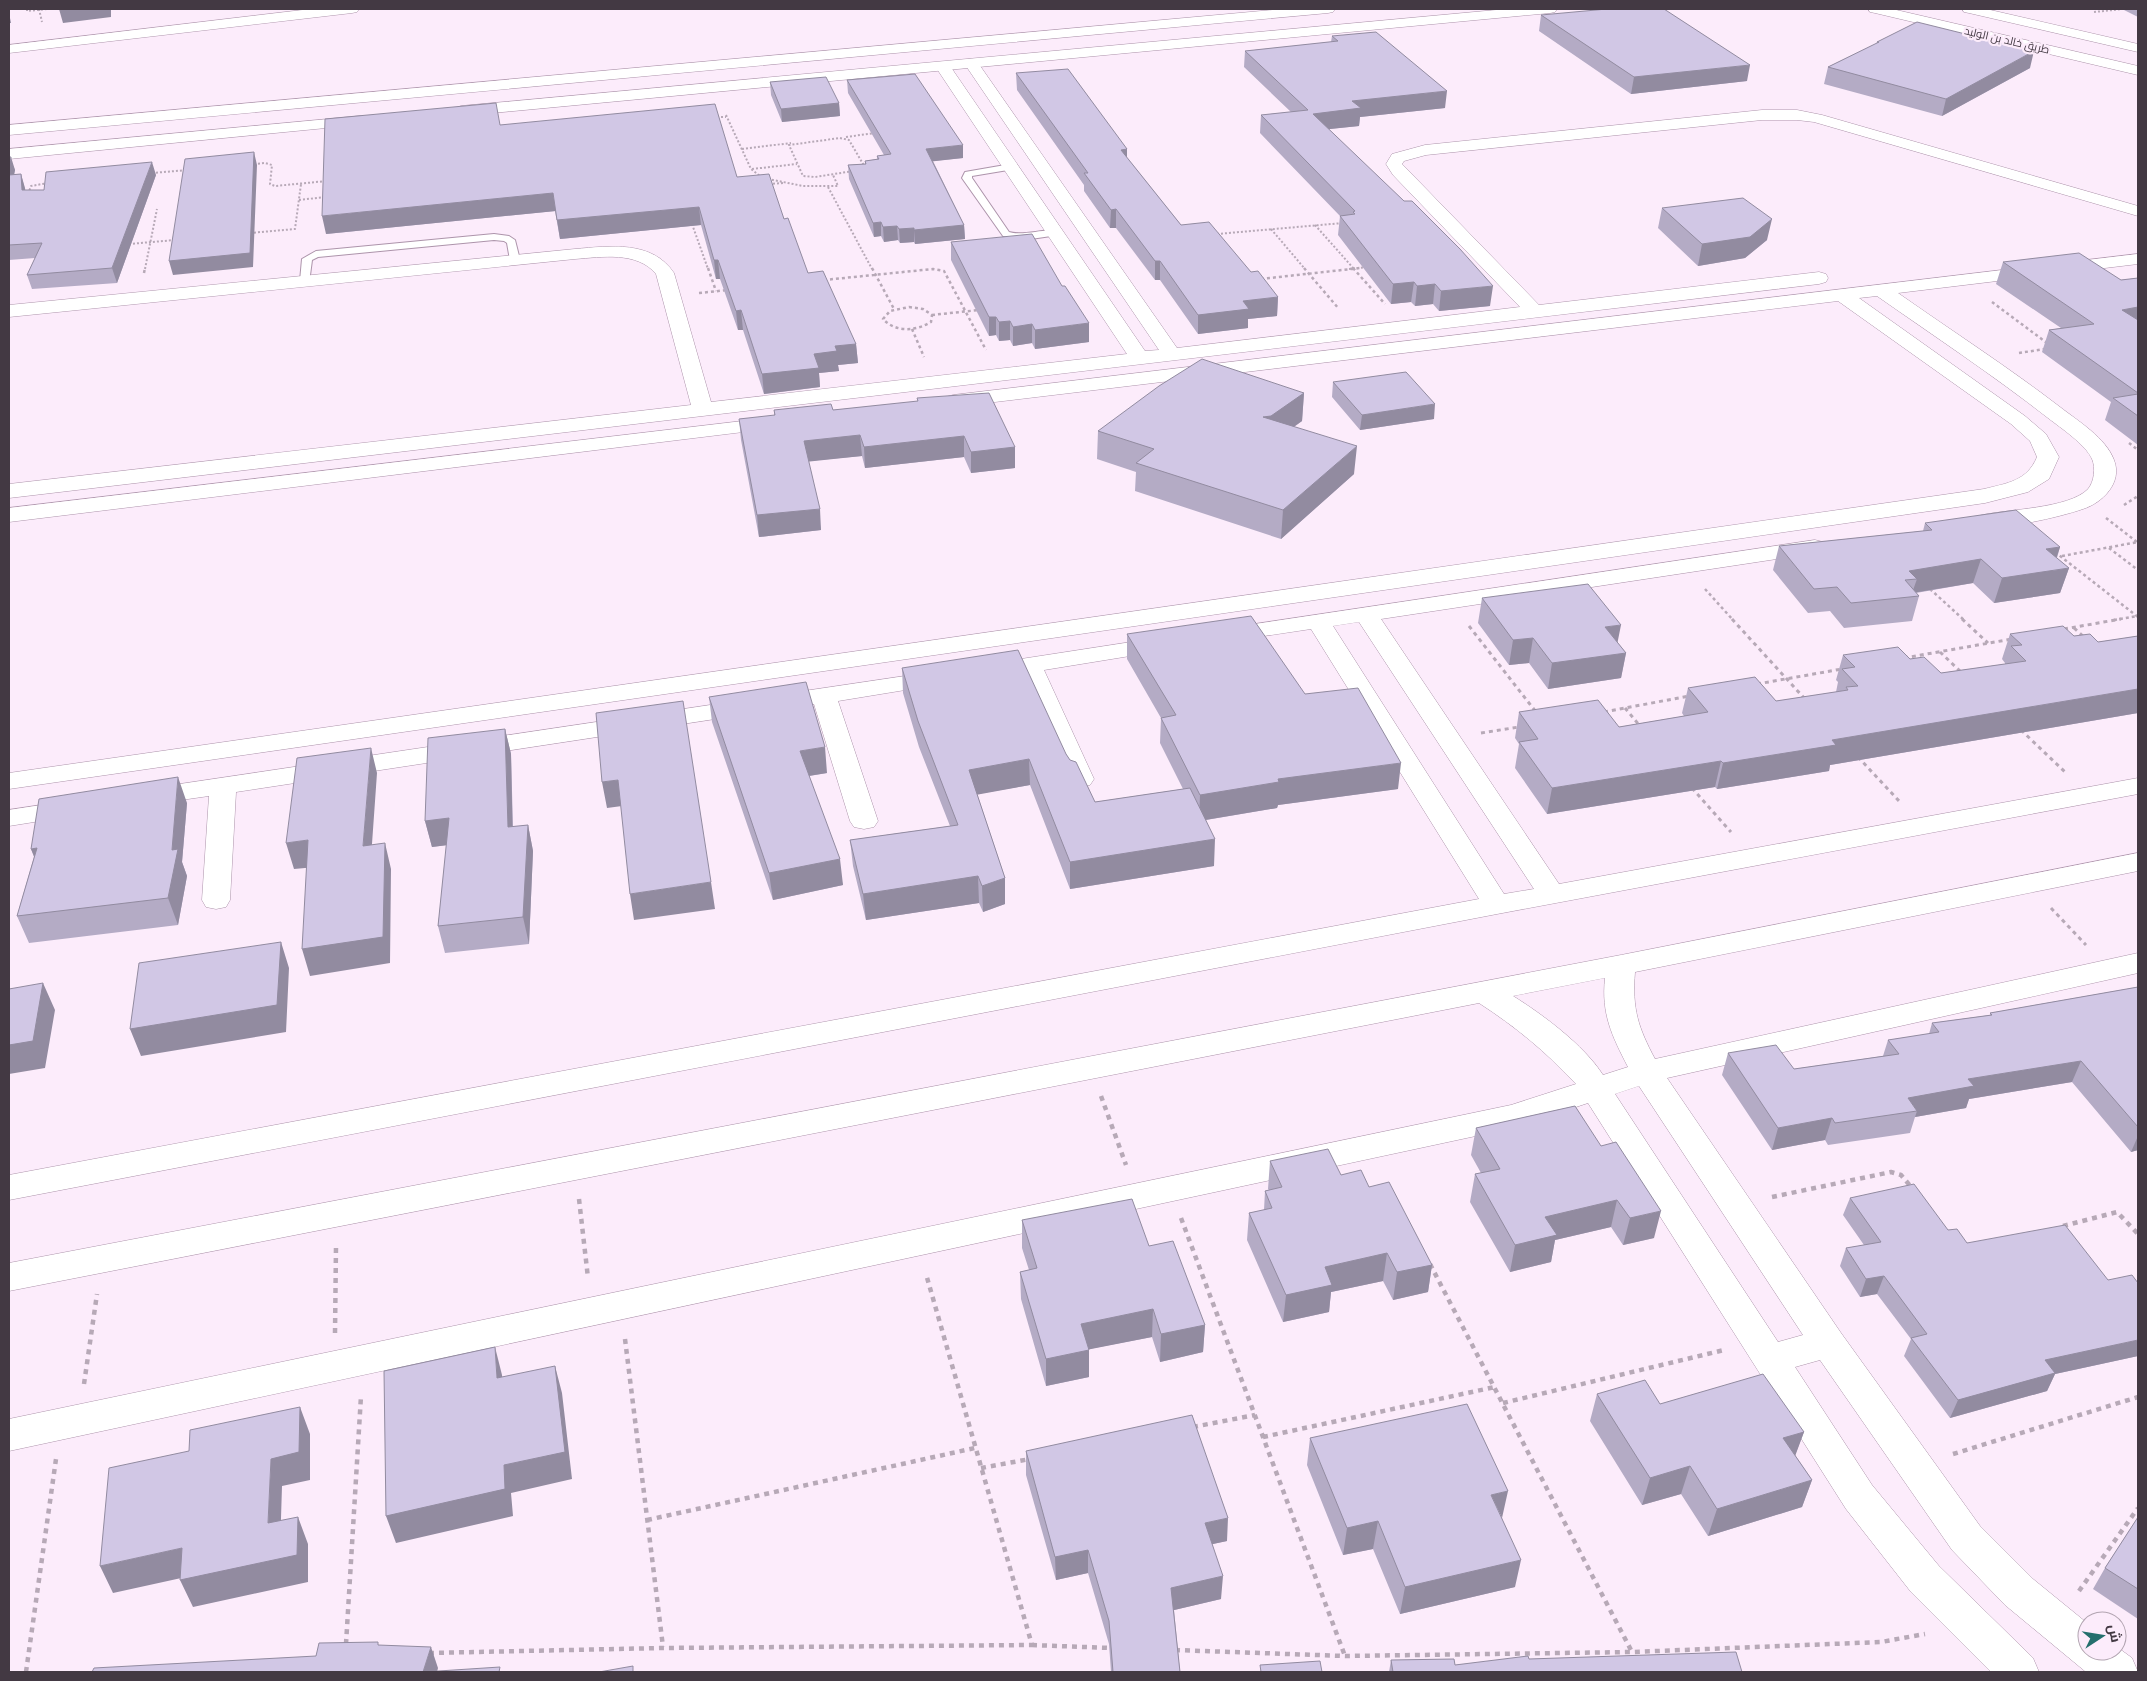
<svg xmlns="http://www.w3.org/2000/svg" width="2147" height="1681" font-family="Lato,Cairo,sans-serif">
	<style>
		.lines { fill: none; stroke-linecap: round; stroke-linejoin: round }
		.service-casing { stroke: #ad94ab; stroke-width: 2 }
		.minor-casing { stroke: #ad94ab; stroke-width: 1 }
		.tertiary-casing { stroke: #ad94ab; stroke-width: 1 }
		.path-far3 { stroke: #b7a9b7; stroke-width: 2; stroke-dasharray: 2 2; stroke-linecap: butt }
		.path-far2 { stroke: #b7a9b7; stroke-width: 2.5; stroke-dasharray: 3 3; stroke-linecap: butt }
		.path-far1 { stroke: #b7a9b7; stroke-width: 3; stroke-dasharray: 4 4; stroke-linecap: butt }
		.path { stroke: #b7a9b7; stroke-width: 4.5; stroke-dasharray: 5 5; stroke-linecap: butt }
		.service { fill: #fff; fill-rule: evenodd }
		.minor { fill: #fff; fill-rule: evenodd }
		.tertiary { fill: #fff; fill-rule: evenodd }
		.wall { fill: #b4abc5 }
		.shaded-wall { fill: #928ba0 }
		.building { fill: #d1c7e5; stroke: #928ba0 }
		.labels { text-anchor: middle; stroke-width: 4.5; stroke-linejoin: round; paint-order: stroke }
		.far-street-label { font-size: 11px; fill: #433943; stroke: #fcecfb }
	</style>
	<rect width="100%" height="100%" fill="#fcecfb"/>
	<g class="lines">
		<defs>
			<path id="service" d="M1011 164 1016 167 1014 169 972 176V178L1009 232C1024 237 1051 226 1060 233L1058 235 1024 240 1003 236 962 178 965 172Z
				M494 234 509 236 515 240 520 260 519 262H511L510 260 507 243 504 241 494 240 318 257 312 260 309 283 305 284 300 281 302 259 316 251Z"/>
			<path id="minor" d="M311 9H359L357 12 352 13 9 53V45Z
				M971 59 976 60 1177 348 1520 307 1393 175 1386 164 1392 154 1425 145 1762 110H1797L1822 115 2138 206V216L1814 122 1797 120H1762L1426 155 1404 161 1402 164 1539 305 1819 272 1826 274 1828 278 1826 282 1819 284 9 498V484L691 405 656 274C637 251 602 257 575 259L9 317V305L575 249C610 246 652 240 674 273L711 402 1127 354 935 66 938 63H948L1145 351 1159 350 964 63 966 60Z
				M2138 254V264L1898 293C1952 331 2008 367 2060 407 2078 421 2106 438 2114 460 2123 483 2102 503 2083 509 2060 517 2000 531 1978 526L1975 521 1978 516C2006 509 2069 509 2088 489 2094 482 2096 468 2092 459 2086 445 2061 428 2048 418 1993 375 1934 336 1877 296L1859 298 2025 416 2046 434 2059 457 2049 479 2028 492 1985 503 9 789V773L1984 489C2008 483 2027 481 2037 457L2030 441 2011 424 1838 301 953 407 946 405 943 401 946 397 953 395Z
				M777 417 784 419 787 423 784 427 9 522V508Z
				M1815 540 1823 542 1826 547 1823 552 1381 619 1559 884 2138 778V794L1497 914 9 1200V1175L1479 899 1311 629 1224 642 1215 640 1212 635 1215 630ZM1359 622 1534 889 1504 894 1333 626Z
				M1164 637 1173 639 1176 644 1173 649 1044 670 1094 779 1090 785 1081 787 1072 785 1068 779 1020 674 989 678 980 676 977 671 980 666 989 664Z
				M939 671 948 673 951 678 948 683 838 701 878 821 874 827 864 829 854 827 850 821 814 704 236 792 230 900 226 907 216 909 206 907 202 900 209 796 146 805 137 803 133 797 137 791 146 789Z
				M74 800 84 802 87 808 84 814 9 826V810Z
				M2138 853V871L1635 972C1632 1009 1638 1027 1655 1059L2138 953V973L1667 1078 1841 1333 1980 1526 2033 1579 2087 1623V1651H2117V1647L2132 1658 2138 1672H2086L2005 1605 1952 1550 1820 1360 1795 1367 1872 1485 1939 1566 2033 1658 2039 1672H1991L1911 1592 1846 1509 1588 1103 1513 1128 9 1451V1419L1511 1105 1576 1084C1545 1051 1516 1027 1479 1003L9 1291V1263L1621 955ZM1605 978C1601 1014 1612 1036 1628 1067L1603 1075C1584 1045 1542 1014 1513 996ZM1639 1086 1803 1335 1778 1342 1615 1094Z"/>
			<path id="tertiary" d="M1284 9H1335L1333 12 1328 13 9 135V125Z
				M1507 9H1557L1555 12 1550 13 461 116 455 114 453 111 455 108 461 106Z
				M1868 9H1892L2138 66V75L1875 13 1870 12Z
				M1962 9H1986L2138 44V52L1969 13 1964 12Z
				M361 116 367 118 369 121 367 124 9 159V149Z"/>
		</defs>
		<use href="#service" class="service-casing"/>
		<use href="#minor" class="minor-casing"/>
		<use href="#tertiary" class="tertiary-casing"/>
		<path class="path-far3" d="M27 9V11L48 9
			M39 9 42 22
			M2094 12 2123 9
			M726 115 751 169 760 176
			M717 117H726
			M846 137 875 133
			M840 138 849 140 866 169 815 177 803 176 789 145Z
			M742 149 791 143
			M254 164 265 163 272 165 270 184 275 186 327 181
			M752 169 797 164
			M152 173 188 170
			M768 179 803 186H838L833 175
			M769 184 783 183
			M828 187 872 269
			M28 194 31 186 48 183
			M299 200 325 197
			M692 224 708 269
			M1315 225 1354 269
			M1271 229 1305 269
			M250 233 295 229 301 184
			M1217 234 1343 223
			M129 244 175 240
			M145 269 157 209
			M1349 269 1367 267"/>
		<path class="path-far2" d="M708 268 716 291
			M872 268 894 309
			M1304 268 1339 309
			M1353 268 1385 304
			M144 273 145 268
			M1261 279 1360 268
			M824 280 933 269 944 271 986 350
			M699 293 728 290
			M1992 302 2047 343
			M909 307 923 309 932 315 931 322C916 331 896 333 883 319L890 311Z
			M932 315 979 310
			M912 329 924 357
			M2019 353 2045 349
			M2129 443 2138 450
			M2124 505 2138 496
			M2106 518 2137 542
			M2109 548 2138 570
			M2055 552 2138 617
			M2062 556 2138 542
			M1705 589 1733 620
			M1930 589 1964 620
			M2114 620 2138 616"/>
		<path class="path-far1" d="M1732 619 1805 699
			M1962 619 1988 643
			M1469 626 1536 712
			M2074 628 2084 637
			M2064 629 2121 619
			M1940 652 1961 672
			M1904 658 2012 639
			M1757 684 1842 669
			M1625 708 1640 726
			M1604 712 1689 696
			M2021 730 2065 772
			M1481 733 1519 727
			M1858 757 1900 802
			M1692 788 1731 832
			M2051 908 2086 945"/>
		<path class="path" d="M1101 1096 1126 1165
			M1772 1197 1891 1172 1901 1175 1912 1188
			M579 1199 588 1278
			M1181 1218 1345 1656
			M2063 1226 2117 1212 2138 1234
			M1430 1264 1632 1652
			M335 1333 336 1246
			M625 1339 663 1647
			M84 1384 97 1294
			M1503 1403 1724 1350
			M1193 1427 1255 1415
			M1263 1437 1495 1387
			M1953 1454 2138 1397
			M981 1468 1030 1459
			M647 1520 975 1448
			M2079 1591 2138 1508
			M346 1644 361 1396
			M1032 1645 1111 1648
			M1175 1650 1345 1656 1632 1652 1881 1642 1925 1634
			M429 1653 663 1648 1032 1645 926 1274
			M26 1672 56 1459"/>
		<use href="#service" class="service"/>
		<use href="#minor" class="minor"/>
		<use href="#tertiary" class="tertiary"/>
	</g>
	<path class="wall" d="M2122 9H2138V17Z
		M1541 15 1747 81 1631 94 1539 31Z
		M1332 36 1445 108 1360 117 1359 126 1329 129 1490 306 1439 311 1433 304 1415 306 1411 302 1391 304 1338 235 1340 216 1260 133 1261 115 1291 112 1244 67 1245 51 1331 42Z
		M1877 42 2030 68 1942 116 1824 84 1828 67 1876 44Z
		M1016 73 1127 149V158L1181 225 1251 272 1278 297 1277 316 1248 319V328L1198 334 1160 280H1155L1116 228H1110L1084 191V185L1017 90Z
		M847 80 963 158 933 161 964 225 965 239 915 244 914 242 900 243 898 240 884 242 881 236 874 237 849 179 848 165 865 164V161L877 159V156L884 155 848 93Z
		M770 82 839 103 840 116 782 122 771 95Z
		M500 125 737 177 784 219 808 273 856 344 858 363 838 365 839 371 819 373 820 387 764 394 743 330H738L720 279H716L701 225 560 239 555 211 326 234Z
		M9 157 15 170 14 175 21 174 25 190H44L156 175 117 283 32 289 27 275 35 258 9 260Z
		M1662 208 1767 240 1745 258 1698 266 1658 228Z
		M951 242 1089 342 1035 349 1032 343 1013 346 1010 340 999 341 996 335 989 336 951 260Z
		M2003 262 2121 280 2138 278V445L2105 420 2111 402 2042 352 2049 330 2061 328 1996 284Z
		M1333 382 1434 419 1360 430 1332 397Z
		M1304 393 1302 421 1294 427 1354 474 1281 539 1135 491 1136 472 1097 459 1098 431Z
		M917 398 1015 447V468L971 473 964 457 865 468 862 456 808 461 821 530 759 537 741 440 739 419 774 416V410H833L918 402Z
		M1925 523 2060 547 2057 558 2069 568 2060 593 1994 603 1973 583 1916 593 1919 596 1912 621 1844 628 1830 611 1808 613 1773 570 1779 546 1923 531Z
		M1482 598 1618 643 1626 653 1621 678 1548 689 1529 663 1509 665 1478 623Z
		M1127 634 1305 694 1398 789 1278 805 1277 808 1206 820 1214 866 1070 889 1030 785 977 794 1005 878V904L983 912 979 903 866 920 853 866 850 840 950 826 919 747 903 693 902 668 1066 754 1095 802 1183 789 1160 743 1161 718 1127 659Z
		M2010 634 2074 636 2098 642 2138 636V713L1830 765 1829 771 1717 789 1715 787 1547 814 1515 768 1519 744 1515 738 1519 712 1619 727 1684 716 1682 713 1688 688 1776 701 1836 692 1838 682 1836 680 1843 655 1910 659 1941 673 2005 664V663L2002 659Z
		M709 697 827 773 809 776 843 885 773 900 712 722Z
		M505 729 511 754 513 827 528 825 533 851 529 944 445 953 438 926 447 845 432 847 425 821Z
		M187 803 182 862 187 876 178 925 29 943 17 916 34 857 31 849Z
		M2138 987V1150L2131 1152 2072 1082 1969 1099 1966 1108 1915 1117 1910 1133 1828 1145 1825 1140 1772 1150 1722 1075 1728 1053 1794 1069 1883 1056 1888 1040 1929 1034 1932 1023 1990 1015V1013Z
		M1575 1106 1654 1238 1623 1245 1611 1227 1555 1240 1551 1262 1510 1272 1470 1202 1475 1174 1481 1173 1471 1155 1476 1128Z
		M1270 1161 1341 1175 1369 1187 1432 1265 1428 1292 1393 1300 1383 1281 1331 1292 1329 1312 1283 1322 1247 1240 1249 1213 1264 1210 1265 1191 1269 1190 1268 1189Z
		M1850 1198 1948 1230 2138 1356 2055 1374 2047 1391 1950 1418 1904 1356 1911 1339 1877 1294 1860 1297 1840 1266 1846 1248 1864 1245 1843 1215Z
		M1022 1220 1149 1246 1205 1325 1203 1352 1160 1362 1152 1337 1089 1349V1377L1046 1386 1021 1299 1020 1272 1029 1270 1022 1248Z
		M1597 1394 1660 1404 1804 1432 1795 1455 1812 1480 1802 1507 1708 1536 1681 1494 1642 1505 1590 1421Z
		M1310 1438 1502 1518 1515 1587 1400 1614 1373 1549 1343 1555 1307 1465Z
		M1026 1451 1227 1541 1212 1544 1221 1599 1174 1610 1180 1672H1111L1109 1644 1088 1573 1056 1580 1026 1475Z
		M2138 1517V1619L2093 1589 2105 1568Z
		M1529 1659 1742 1672H1389L1391 1660 1455 1665Z"/>
	<path class="shaded-wall" d="M59 9H111V17L63 23Z
		M9 13 11 23H9Z
		M2034 51 2030 68 1942 116 1946 99Z
		M1750 65 1747 81 1631 94 1634 77Z
		M1447 91 1445 108 1360 117 1359 126 1311 131 1313 114 1352 101Z
		M839 103 840 116 782 122 781 109Z
		M963 145V158L927 162 926 149Z
		M1127 149V167L1121 150Z
		M254 152 257 165 253 267 173 275 169 261Z
		M11 157 15 170 11 189 9 183V166Z
		M152 162 156 175 117 283 112 268Z
		M21 174 25 188 27 204 22 190Z
		M553 193 556 211 326 234 322 216Z
		M699 207 701 225 560 239 557 220Z
		M1116 209V228H1110L1111 210Z
		M1772 219 1767 240 1745 258 1698 266 1702 244Z
		M881 222V236L874 237 873 223Z
		M964 225 965 239 915 244 914 230Z
		M897 226 898 240 884 242 883 227Z
		M914 228V242L900 243 899 229Z
		M714 260H718L720 279H716Z
		M1155 261H1160V280H1155Z
		M1414 282 1411 302 1391 304 1393 284Z
		M1435 284 1433 304 1415 306 1417 286Z
		M1493 286 1490 306 1439 311 1441 291Z
		M1278 297 1277 316 1248 319V328L1198 334V315L1243 301Z
		M2138 307V328L2122 310Z
		M741 310 743 330H738L736 311Z
		M989 317H996V335L989 336Z
		M1010 321V340L999 341V322Z
		M1089 323V342L1035 349V330Z
		M1032 324V343L1013 346V327Z
		M856 344 858 363 838 365 839 371 819 373 820 387 764 394 762 374 835 346Z
		M1304 393 1302 421 1269 444 1263 417Z
		M1435 404 1434 419 1360 430 1362 415Z
		M860 435 862 456 805 462 804 441Z
		M964 436V457L865 468 864 447Z
		M1357 446 1354 474 1281 539 1283 510Z
		M1015 447V468L971 473V452Z
		M820 509 821 530 759 537 757 515Z
		M2060 547 2052 571 2069 568 2060 593 1994 603 2002 578 2046 549Z
		M1981 559 1973 583 1912 593 1917 579 1909 571Z
		M1621 625 1616 650 1605 627Z
		M1533 638 1529 663 1509 665 1513 640Z
		M1626 653 1621 678 1548 689 1552 663Z
		M2138 689V713L1830 765 1829 771 1717 789 1723 763 1832 740Z
		M505 729 511 754 513 853 508 827Z
		M825 747 827 773 802 777 800 751Z
		M371 748 377 773 370 872 363 846Z
		M1029 759 1030 785 970 796 969 770Z
		M1721 761 1715 787 1547 814 1552 788Z
		M1401 763 1398 789 1278 805 1277 808 1199 821 1200 795 1278 779Z
		M178 777 187 803 182 862 187 876 178 925 168 898Z
		M618 780 622 806 607 808 602 782Z
		M449 818 456 844 432 847 425 821Z
		M528 825 533 851 529 944 523 917Z
		M1215 839 1214 866 1070 889V862Z
		M308 840 316 867 294 869 286 843Z
		M385 843 391 869 390 963 310 976 302 949Z
		M37 848 42 875 31 849Z
		M840 859 843 885 773 900 769 873Z
		M978 876 979 903 866 920 863 894Z
		M1005 878V904L983 912 982 886Z
		M711 882 715 909 634 920 630 894Z
		M281 942 289 968 286 1032 141 1056 130 1029Z
		M43 983 55 1010 45 1068 9 1074V1045Z
		M2081 1061 2072 1082 1969 1099 1966 1108 1915 1117 1917 1111 1908 1098 1968 1079Z
		M1832 1118 1825 1140 1772 1150 1778 1128Z
		M2138 1136V1150L2131 1152Z
		M1617 1200 1611 1227 1555 1240 1551 1262 1510 1272 1515 1245 1545 1217Z
		M1661 1211 1654 1238 1623 1245 1630 1218Z
		M1387 1253 1383 1281 1331 1292 1329 1312 1283 1322 1286 1295 1325 1267Z
		M1432 1265 1428 1292 1393 1300 1397 1272Z
		M1884 1276 1877 1294 1860 1297 1866 1279Z
		M1153 1309 1152 1337 1081 1351V1324Z
		M1205 1325 1203 1352 1160 1362 1161 1334Z
		M2138 1340V1356L2055 1374 2047 1391 1950 1418 1958 1400 2045 1360Z
		M495 1347 502 1375 505 1405 497 1378Z
		M1089 1350V1377L1046 1386V1359Z
		M555 1366 562 1393 572 1479 511 1493 513 1516 396 1543 386 1516 504 1465Z
		M300 1407 310 1434V1480L282 1486 280 1550 268 1523 271 1459Z
		M1804 1432 1794 1459 1783 1438Z
		M1690 1466 1681 1494 1642 1505 1650 1478Z
		M1812 1480 1802 1507 1708 1536 1717 1509Z
		M1508 1491 1502 1518 1491 1495Z
		M298 1517 308 1544V1582L193 1607 180 1580Z
		M1228 1518 1227 1541 1204 1546 1205 1523Z
		M1378 1521 1373 1549 1343 1555 1347 1528Z
		M182 1548 195 1575 113 1593 100 1566Z
		M1088 1550V1573L1056 1580 1055 1557Z
		M1521 1560 1515 1587 1400 1614 1405 1587Z
		M1223 1576 1221 1599 1170 1611 1171 1588Z
		M431 1647 438 1668 437 1672H423Z"/>
	<path class="building" d="M1607 9H1664L1750 65 1634 77 1541 15Z
		M1917 22 2034 51 1946 99 1828 67 1879 42H1877Z
		M1376 32 1447 91 1352 101 1361 108 1313 114 1404 201H1412L1460 249 1493 286 1441 291 1435 284 1417 286 1414 282 1393 284 1340 216 1355 214 1353 212 1355 211 1261 115 1308 110 1245 51 1338 41 1332 36Z
		M1068 69 1127 149 1121 150 1181 225 1209 222 1251 272 1258 271 1278 297 1243 301 1249 309 1198 315 1160 261H1155L1116 209 1111 210 1084 173H1088L1016 73Z
		M915 74 963 145 926 149 964 225 914 230V228L899 229 897 226 883 227 881 222 873 223 848 165 866 164 865 161 879 159 877 156 891 154 847 80Z
		M826 77 839 103 781 109 770 82Z
		M496 103 500 125 715 104 737 177 769 174 784 219 788 218 808 273 823 271 856 344 835 346 837 351 814 354 819 368 762 374 741 310 736 311 718 260H714L699 207 557 220 553 193 322 216 325 119Z
		M254 152 250 253 169 261 185 159Z
		M9 157H11L9 166Z
		M152 162 112 268 27 275 42 243 9 245V175L21 174 22 190H44L46 172Z
		M1743 198 1772 219 1750 237 1702 244 1662 208Z
		M1032 234 1062 286H1065L1089 323 1035 330 1032 324 1013 327 1010 321 999 322 996 317H989L951 242Z
		M2079 253 2121 280 2138 278V307L2122 310 2138 320V393L2049 330 2094 324 2003 262Z
		M1202 359 1304 393 1271 416 1263 417 1357 446 1283 510 1136 463 1154 449 1098 431 1159 386Z
		M1406 372 1435 404 1362 415 1333 382Z
		M989 393 1015 447 971 452 964 436 864 447 860 435 804 441 820 509 757 515 739 419 775 415 774 410 831 404 833 410 918 401 917 398Z
		M2138 394V416L2113 398Z
		M2016 510 2060 547 2046 549 2069 568 2002 578 1981 559 1909 571 1917 579 1905 580 1919 596 1851 603 1837 587 1814 589 1779 546 1932 530 1925 523Z
		M1588 584 1621 625 1605 627 1626 653 1552 663 1533 638 1513 640 1482 598Z
		M1251 616 1305 694 1358 688 1401 763 1278 779 1279 782 1200 795 1161 718 1176 715 1127 634Z
		M2063 626 2074 636 2090 634 2098 642 2138 636V689L1832 740 1836 745 1723 763 1721 761 1552 788 1519 742 1538 739 1519 712 1598 700 1619 727 1708 712 1688 688 1755 677 1776 701 1848 690 1846 687 1858 686 1842 669 1855 667 1843 655 1898 647 1910 659 1924 657 1941 673 2026 661 2011 646 2022 645 2010 634Z
		M1018 650 1066 754 1070 760 1076 762 1095 802 1190 788 1215 839 1070 862 1029 759 969 770 1005 878 982 886 978 876 863 894 850 840 958 825 918 721 902 668Z
		M806 682 825 747 800 751 840 859 769 873 709 697Z
		M683 701 711 882 630 894 618 780 602 782 596 713Z
		M505 729 508 827 528 825 523 917 438 926 449 818 425 821 428 738Z
		M371 748 363 846 385 843 383 937 302 949 308 840 286 843 297 758Z
		M178 777 172 850 178 849 168 898 17 916 37 848 31 849 39 799Z
		M281 942 277 1005 130 1029 139 963Z
		M43 983 33 1041 9 1045V989Z
		M2138 987V1127L2081 1061 1968 1079 1974 1086 1908 1098 1917 1111 1835 1123 1832 1118 1778 1128 1728 1053 1776 1045 1794 1069 1899 1054 1888 1040 1939 1032 1932 1023 1992 1015 1990 1013Z
		M1575 1106 1601 1146 1616 1142 1661 1211 1630 1218 1617 1200 1545 1217 1557 1235 1515 1245 1475 1174 1500 1169 1476 1128Z
		M1328 1149 1341 1175 1361 1170 1369 1187 1389 1182 1432 1265 1397 1272 1387 1253 1325 1267 1332 1285 1286 1295 1249 1213 1272 1208 1265 1191 1282 1187 1270 1161Z
		M1914 1184 1948 1230 1957 1229 1967 1243 2065 1225 2108 1280 2132 1275 2138 1283V1340L2045 1360 2055 1373 1958 1400 1911 1338 1927 1334 1884 1276 1866 1279 1846 1248 1881 1242 1850 1198Z
		M1132 1199 1149 1246 1173 1241 1205 1325 1161 1334 1153 1309 1081 1324 1089 1350 1046 1359 1020 1272 1037 1268 1022 1220Z
		M495 1347 497 1378 555 1366 565 1452 504 1465 505 1489 386 1516 384 1371Z
		M1763 1374 1804 1432 1783 1438 1812 1480 1717 1509 1690 1466 1650 1478 1597 1394 1645 1380 1660 1404Z
		M1467 1404 1508 1491 1491 1495 1521 1560 1405 1587 1378 1521 1347 1528 1310 1438Z
		M300 1407 299 1452 271 1459 268 1523 298 1517 297 1555 180 1580 182 1548 100 1566 109 1468 189 1451 190 1430Z
		M1192 1415 1228 1518 1205 1523 1223 1576 1171 1588 1180 1672H1113L1109 1621 1088 1550 1055 1557 1026 1451Z
		M2138 1517V1589L2105 1568Z
		M378 1642V1645L431 1647 423 1672 500 1667 499 1672H88H92L94 1668 316 1656 319 1643Z
		M1736 1652 1742 1672H1393L1391 1660 1454 1659 1455 1665 1528 1656 1529 1659Z
		M1320 1661 1322 1672H1261L1260 1665Z
		M633 1666V1672H599Z"/>
	<g class="labels">
		<g class="far-street-label">
			<text transform="translate(2007 40) rotate(13)" y="4">طريق خالد بن الوليد</text>
		</g>
	</g>
	<rect width="2147" height="1681" fill="none" stroke="#433943" stroke-width="20"/>
	<g transform="translate(2102 1636) rotate(78)"><circle r="24" fill="#fcecfb" stroke="#b2a4b1"/>
	<path d="M0-4L9 19L0 12L-9 19Z" fill="#246f6d"/>
	<text y="-8" font-size="14" font-weight="bold" text-anchor="middle" fill="#433943">ش</text>
	</g>
</svg>
